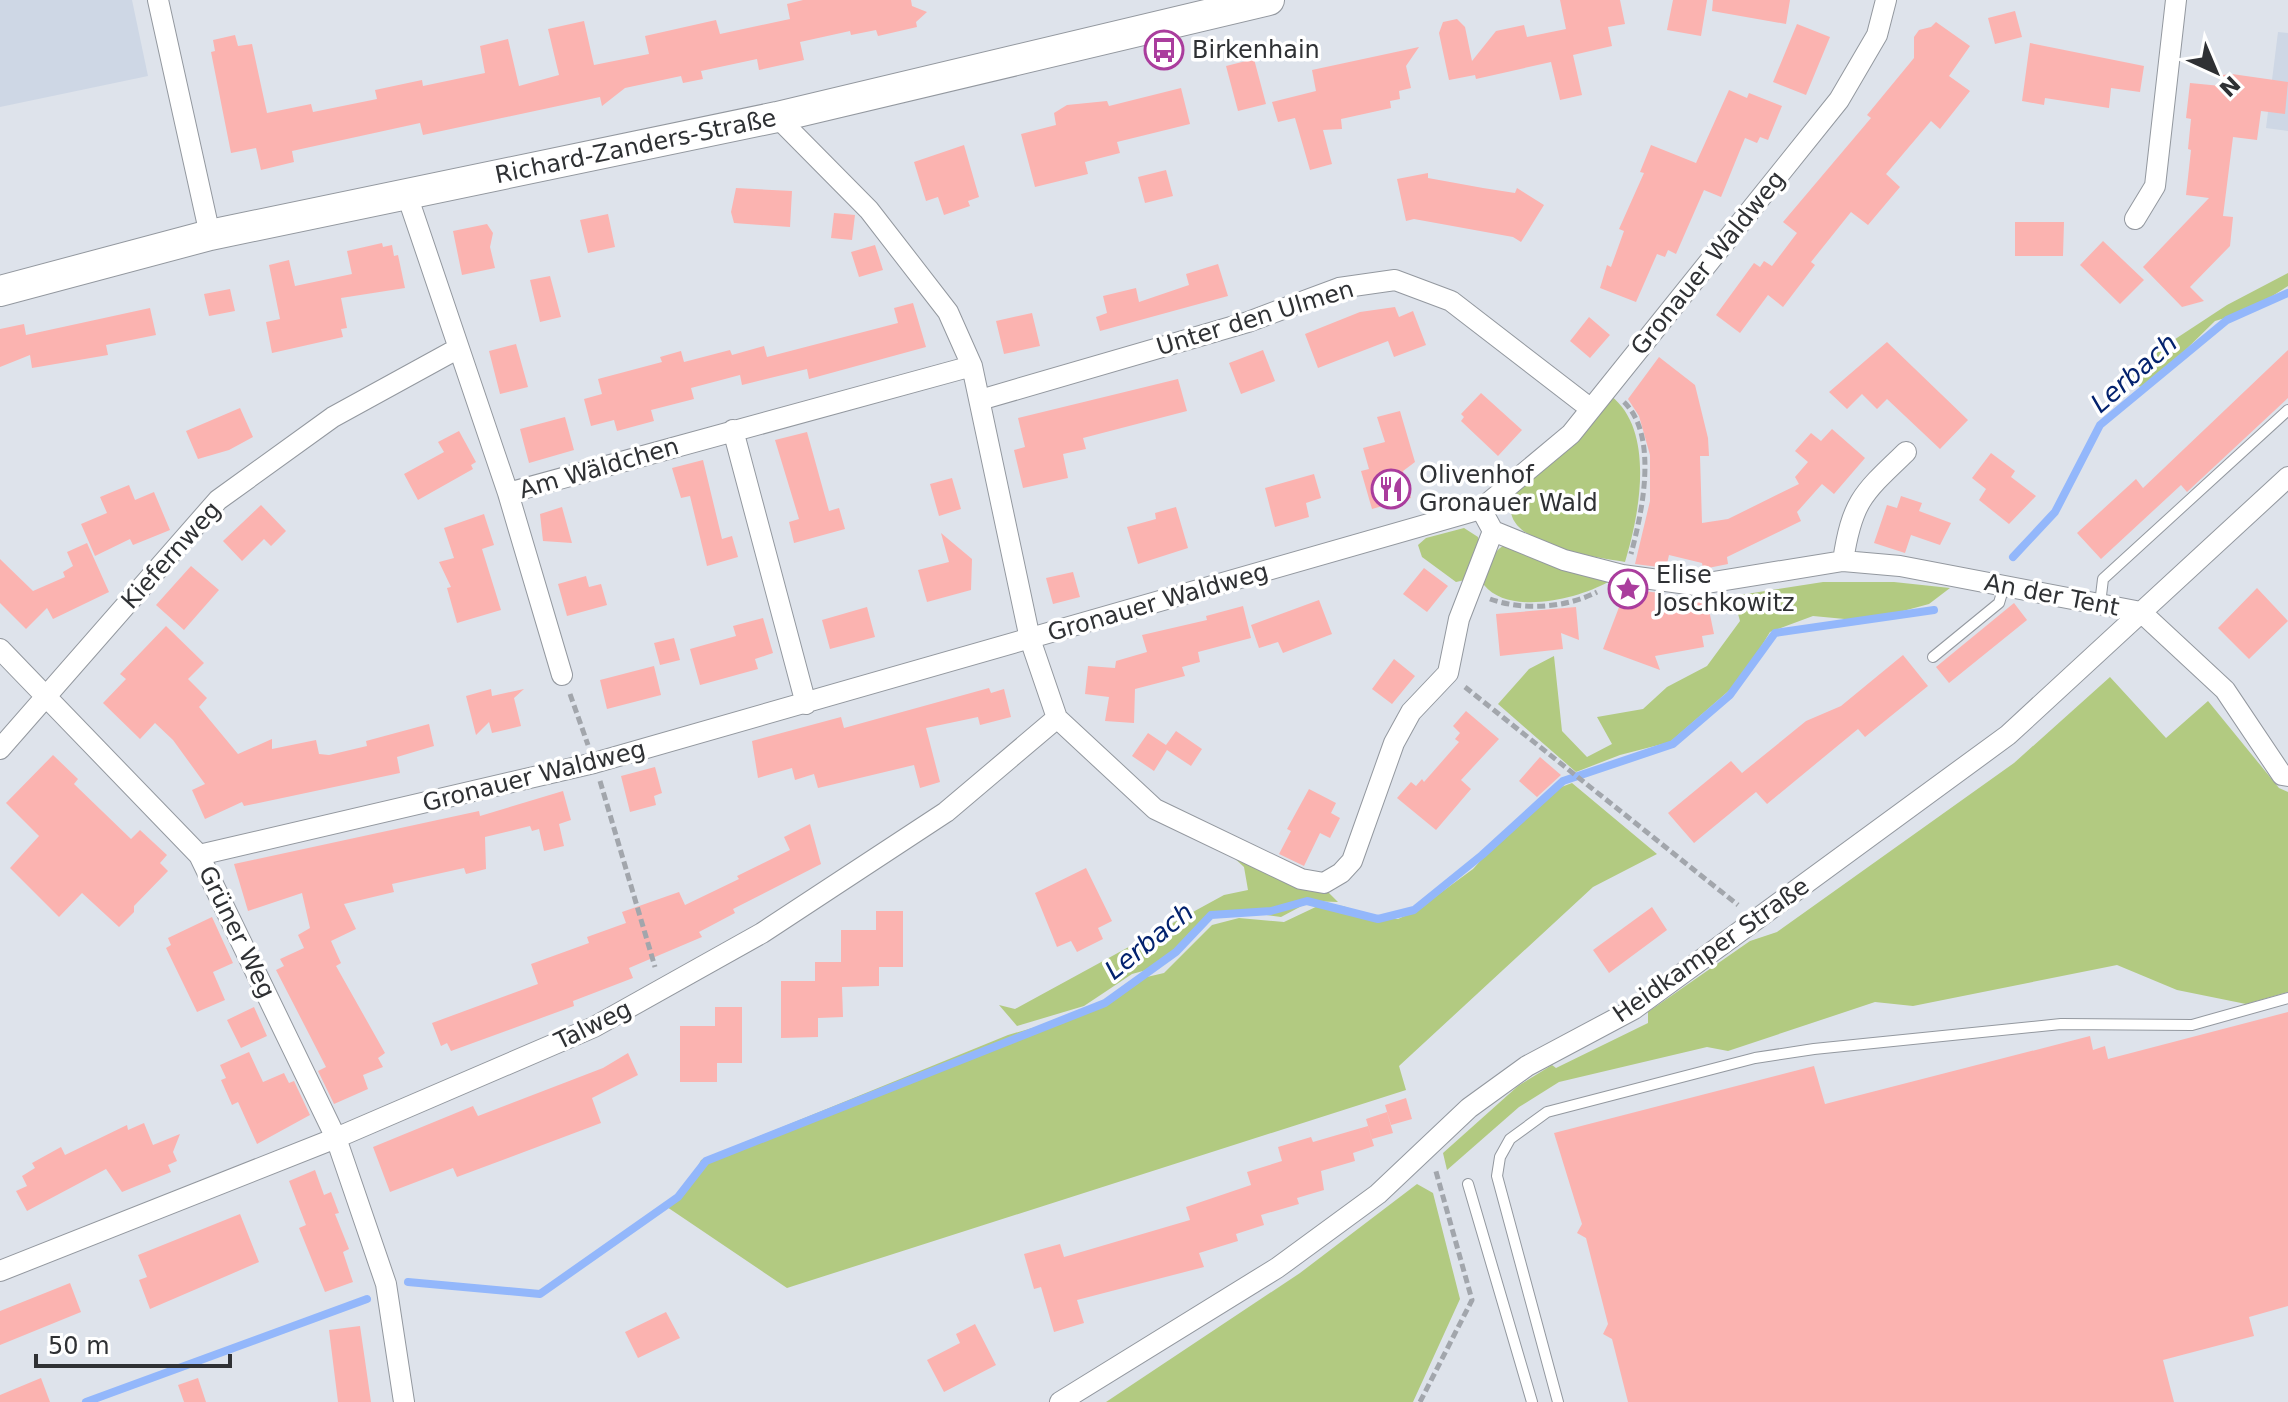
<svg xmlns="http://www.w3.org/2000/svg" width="2288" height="1402" font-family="'DejaVu Sans',sans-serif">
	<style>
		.built { fill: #ced7e5 }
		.green { fill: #b2ca81 }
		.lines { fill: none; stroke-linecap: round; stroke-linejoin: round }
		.stream { stroke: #93b7fb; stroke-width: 8 }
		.building { fill: #fbb3b0 }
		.lane-casing { stroke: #93989f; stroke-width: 12 }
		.street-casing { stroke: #93989f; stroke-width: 22 }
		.secondary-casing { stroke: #93989f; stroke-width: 32 }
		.path { stroke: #a2a6ac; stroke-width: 5; stroke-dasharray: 8 4; stroke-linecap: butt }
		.lane { stroke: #fff; stroke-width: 10 }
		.street { stroke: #fff; stroke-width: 20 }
		.secondary { stroke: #fff; stroke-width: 30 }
		.labels { text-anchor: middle; stroke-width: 7; stroke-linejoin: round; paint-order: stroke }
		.poi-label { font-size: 24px; fill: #2f3134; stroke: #fff; text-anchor: start }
		.street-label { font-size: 24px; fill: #2f3134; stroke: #fff }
		.water-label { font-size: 26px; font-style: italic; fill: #03226e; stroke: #fff }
	</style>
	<rect width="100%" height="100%" fill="#dee3eb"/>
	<path class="built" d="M0 0H132L148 76 0 107Z
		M2278 32 2288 33V131L2266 128Z"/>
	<path class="green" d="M2288 273V286L2249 311 2215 321 2163 372 2140 387 2125 372 2227 305Z
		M1611 396C1656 431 1639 516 1625 562 1599 558 1495 543 1513 500 1521 480 1552 464 1566 448 1582 432 1596 413 1611 396Z
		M1464 528 1478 537 1480 550 1465 580 1456 582 1422 557 1418 545 1426 538Z
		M1506 544 1608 582C1578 599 1509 616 1484 585 1485 570 1492 551 1506 544Z
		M1823 582H1894L1950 588 1929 604 1866 621 1813 616 1770 632 1740 681 1670 742 1620 755 1576 772 1498 704 1529 669 1554 656 1562 731 1587 757 1612 744 1597 717 1643 709 1667 687 1707 666 1740 621 1733 596Z
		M2110 677 2166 738 2208 701 2279 788 2288 792V992L2246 1004 2177 990 2117 965 1913 1006 1875 1002 1728 1051 1707 1047 1559 1082 1519 1107 1447 1170 1443 1153 1518 1086 1552 1065 1556 1068 1648 1023V1012L1750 941 1777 932 2014 763Z
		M1572 783 1657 854 1593 887 1399 1066 1406 1090 787 1288 667 1207 685 1193 701 1160 1008 1035 1087 1012 1134 980 1164 973 1212 925 1239 918 1284 922 1322 904 1343 906 1378 918 1398 919 1416 911 1473 869 1512 826 1556 789Z
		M1230 854 1327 891 1338 902 1311 901 1281 917 1236 911 1208 916 1161 966 1132 974 1084 1006 1017 1026 999 1005 1015 1009 1224 895 1248 890 1244 867Z
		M1417 1184 1433 1193 1460 1299 1413 1402H1106L1300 1273Z"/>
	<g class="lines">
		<path class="stream" d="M2013 557 2055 512 2100 425 2227 320 2288 293
			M408 1282 540 1294 678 1197 706 1161 1105 1003 1176 952 1211 915 1271 911 1307 901 1378 919 1414 910 1482 855 1563 781 1673 744 1730 695 1775 633 1934 610
			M86 1402 367 1299"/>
	</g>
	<path class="building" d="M803 0H911L912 6 927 12 916 22 917 27 878 36 876 30 851 35 850 31 800 42 804 60 759 70 757 59 701 71 703 79 683 83 681 76 625 88 602 106 600 97 423 135 420 123 292 151 294 162 261 170 256 148 231 153 211 52 215 51 213 40 235 35 238 46 252 44 267 113 311 104 313 112 377 99 375 90 422 80 423 86 485 73 480 46 508 39 519 86 559 75 548 29 584 21 594 65 649 54 645 36 716 20 720 34 790 19 787 4Z
		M1560 0H1620L1625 24 1608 27 1612 46 1573 55 1582 95 1560 100 1551 62 1476 79 1475 75 1449 80 1439 33 1443 22 1457 19 1465 27 1472 61 1496 31 1524 25 1527 37 1566 29Z
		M1673 0H1707L1701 36 1667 30Z
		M1713 0H1790L1786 24 1712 11Z
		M2015 11 2022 37 1995 44 1988 18Z
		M1936 22 1970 46 1949 76 1970 91 1940 129 1931 121 1886 174 1900 187 1868 225 1851 212 1811 262 1815 265 1783 307 1768 295 1740 333 1716 315 1754 263 1760 267 1764 261 1772 266 1797 233 1783 222 1871 118 1867 115 1914 58V37L1919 30 1931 27Z
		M1797 24 1830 37 1806 95 1773 82Z
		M2030 43 2144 66 2140 92 2111 88 2109 108 2045 98 2044 105 2022 101Z
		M1419 47 1406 66 1411 88 1399 91 1400 99 1390 101 1391 108 1341 119 1342 129 1323 130 1332 164 1310 170 1295 118 1278 122 1272 102 1316 91 1312 70Z
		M1254 59 1266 104 1238 111 1226 66Z
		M2232 74 2288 82 2285 114 2261 111 2257 140 2233 137 2223 216 2233 217 2230 246 2190 287 2204 301 2182 307 2143 267 2209 198 2186 195 2191 150 2188 149 2191 119 2186 118 2190 83 2221 86 2222 75Z
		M1181 88 1190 124 1117 142 1120 153 1085 162 1088 174 1035 187 1021 134 1056 125 1054 113 1067 105 1107 101 1109 106Z
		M1729 90 1747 98 1749 93 1782 106 1768 140 1760 137 1757 143 1745 138 1721 197 1704 190 1676 254 1668 250 1665 257 1657 254 1636 302 1600 288 1607 265 1611 267 1624 231 1619 229 1644 173 1640 172 1651 145 1696 163Z
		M964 145 979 197 968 201 970 206 944 215 938 197 926 201 914 162Z
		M1166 170 1173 196 1145 203 1138 177Z
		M1428 173V178L1483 188 1515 193 1517 188 1544 205 1521 242 1513 237 1414 219 1406 221 1397 179Z
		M736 188 792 191 790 227 734 223 731 212Z
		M834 213 855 215 852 240 831 238Z
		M608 214 615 247 588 253 580 220Z
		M2015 222H2064L2063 256H2015Z
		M487 224 493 233 490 247 495 268 462 275 453 231Z
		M2103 241 2144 280 2120 304 2080 265Z
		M382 243 383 247 392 245 394 256 398 255 405 288 341 298 347 328 341 329 343 337 272 353 266 322 280 319 269 265 289 260 295 286 352 274 347 251Z
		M875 245 883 270 859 277 851 252Z
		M1218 264 1228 296 1100 331 1096 317 1107 313 1103 296 1136 288 1139 302 1189 285 1186 274Z
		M550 276 561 317 540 322 530 280Z
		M230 289 235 311 209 316 204 294Z
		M913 303 926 347 809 379 807 369 742 385 740 375 691 388 694 399 651 410 654 421 617 431 614 420 591 426 584 399 602 394 598 379 662 362 660 357 681 351 684 362 730 350 732 355 764 346 767 357 898 323 894 308Z
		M1395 307 1399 317 1413 311 1426 345 1394 357 1388 341 1318 368 1305 334 1360 312Z
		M150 308 156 335 106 345 108 355 32 368 30 355 0 367V329L24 324 26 335Z
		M1032 313 1040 346 1004 354 996 321Z
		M1589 317 1610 335 1590 358 1570 341Z
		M1887 342 1968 420 1940 449 1887 399 1877 409 1862 394 1847 409 1829 392Z
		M516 344 528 387 500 394 489 351Z
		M1263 350 1275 381 1241 394 1229 363Z
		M2288 350V398L2187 492 2181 485 2101 559 2077 533 2136 479 2143 488Z
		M1659 357 1695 385 1708 438 1709 456H1700L1702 523 1728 519 1799 484 1795 477 1808 462 1795 451 1811 433 1821 441 1832 429 1865 458 1834 494 1822 484 1797 512 1801 521 1727 557 1728 564 1703 569 1702 563 1669 555 1666 568 1635 564 1650 501V455L1639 416 1628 399Z
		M1178 379 1187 411 1083 438 1086 449 1063 454 1068 478 1023 488 1014 450 1025 447 1018 418Z
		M1481 393 1522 430 1498 456 1461 421 1464 417 1461 414Z
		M240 408 253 437 229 450 198 459 186 431Z
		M1400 411 1415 462 1403 471 1411 498 1372 509 1361 471 1369 469 1363 448 1385 442 1377 417Z
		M565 417 574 450 529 463 520 429Z
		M459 431 476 462 471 465 473 469 418 500 404 474 444 452 438 442Z
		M807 432 829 511 839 508 845 529 794 543 789 522 799 519 775 440Z
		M1991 453 2015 471 2011 477 2036 496 2009 524 1979 500 1986 489 1972 478Z
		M703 460 722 539 732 536 738 557 707 566 690 496 681 498 672 468Z
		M1314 474 1321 498 1306 503 1309 517 1275 527 1265 488Z
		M952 478 961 509 939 516 930 484Z
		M129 485 135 500 154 492 170 530 133 545 130 539 95 556 81 524 107 513 100 497Z
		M1901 496 1922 503 1919 511 1951 523 1940 545 1911 535 1905 553 1874 543 1887 505 1897 508Z
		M261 505 286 531 271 546 264 539 242 561 223 541Z
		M562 507 572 543 543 541 540 514Z
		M1176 507 1188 548 1138 564 1127 527 1156 519 1155 513Z
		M484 514 494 545 482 549 501 610 457 623 447 588 451 587 439 562 454 558 444 528Z
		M941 533 972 559 971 590 927 602 918 570 949 562Z
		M87 543 109 592 53 619 47 608 26 629 0 603V559L33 591 65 577 63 572 73 566 67 552Z
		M191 566 219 590 184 630 156 605Z
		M1424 568 1448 586 1427 612 1403 594Z
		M1073 572 1080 597 1053 604 1046 578Z
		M586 576 589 587 601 584 607 605 567 616 558 584Z
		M2257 588 2288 621 2249 659 2218 628Z
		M1626 589 1660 593 1656 611 1707 600 1714 634 1702 636 1704 647 1655 656 1660 670 1603 649Z
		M1319 600 1332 634 1283 653 1278 642 1259 648 1251 625Z
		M2014 603 2027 620 1949 683 1936 667Z
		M1243 606 1251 638 1198 652 1200 662 1182 667 1185 676 1135 689 1134 723 1105 721 1109 697 1085 694 1088 666 1115 668 1116 661 1147 652 1142 635 1207 620 1206 616Z
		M867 607 875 637 830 649 822 620Z
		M1576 607 1579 640 1561 633 1563 649 1500 656 1496 614Z
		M763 618 773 653 755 659 758 669 700 685 690 649 736 636 733 626Z
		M166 626 204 663 188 679 207 698 199 707 238 754 272 739V749L316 740 319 754 329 755 367 746 366 741 429 724 434 746 397 757 400 773 244 806 242 802 205 819 192 790 205 784 173 740 155 723 140 739 103 703 126 679 120 674Z
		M674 638 680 660 660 665 654 643Z
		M1903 655 1928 686 1865 737 1858 729 1767 804 1756 792 1694 843 1668 813 1731 761 1742 773 1806 721 1841 706Z
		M1394 659 1415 676 1392 704 1372 689Z
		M654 666 661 695 607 709 600 680Z
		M989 688 991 693 1004 689 1011 717 980 725 978 717 926 728 940 782 920 788 914 765 818 788 814 774 795 780 792 768 758 778 752 741 841 717 844 728Z
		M491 689 492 696 524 689 514 698 521 726 492 733 489 722 476 735 466 696Z
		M1466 711 1499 739 1461 780 1471 789 1436 830 1397 798 1411 782 1416 786 1422 779 1424 782 1459 742 1455 739 1460 733 1453 726Z
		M1176 731 1202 749 1191 766 1167 750 1154 771 1132 756 1148 733 1166 745Z
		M53 755 78 779 74 784 131 839 140 830 167 855 160 863 168 871 134 906V912L119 927 82 893 59 917 10 868 39 836 6 803Z
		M1540 757 1561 775 1537 797 1519 781Z
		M655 767 662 793 654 796 656 805 630 812 621 776Z
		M1309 789 1336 803 1331 813 1340 818 1330 838 1320 833 1304 866 1279 854 1291 831 1287 829Z
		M563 791 571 820 559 824 564 846 544 851 539 829 532 831 530 826 485 837 486 869 466 874 464 868 392 884 394 892 344 904 356 929 331 941 341 963 336 966 385 1053 378 1058 383 1067 363 1075 368 1089 334 1104 318 1071 326 1067 276 970 284 966 280 959 304 948 298 935 310 928 302 893 248 911 234 864 479 811 480 816Z
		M810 824 821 864 733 909 735 913 699 932 702 937 629 968 633 978 573 1001 574 1006 451 1051 447 1043 441 1046 432 1023 538 984 531 964 589 943 587 937 626 923 622 912 679 892 685 905 739 879 737 876 790 850 784 837Z
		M1086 868 1112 921 1098 928 1103 939 1077 952 1071 941 1057 947 1035 893Z
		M1652 907 1667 930 1609 973 1593 950Z
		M876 911H903V967H879V986L842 987 843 1017 818 1018V1037L781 1038V981H815V962H841V930H876Z
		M212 917 233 963 213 972 225 1000 197 1012 166 948 171 945 168 938Z
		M254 1007 267 1036 241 1048 227 1020Z
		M715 1007H742V1063H717V1082H680V1026H715Z
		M2288 1012V1306L2249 1317 2254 1336 2163 1360 2174 1402H1628L1612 1339 1603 1334 1608 1324 1586 1238 1577 1233 1582 1224 1554 1133 1814 1066 1825 1104 2090 1036 2093 1050 2105 1046 2108 1059Z
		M249 1052 263 1082 284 1073 289 1083 294 1081 310 1115 257 1144 238 1102 232 1105 221 1080 226 1078 220 1065Z
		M628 1053 638 1075 592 1098 601 1123 457 1177 453 1168 390 1192 373 1147 473 1106 478 1116 603 1068Z
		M1406 1098 1412 1119 1391 1125 1385 1105Z
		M1387 1112 1393 1133 1372 1139 1366 1119Z
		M144 1123 153 1145 180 1134 173 1152 177 1161 168 1165 171 1172 122 1192 106 1169 27 1211 16 1191 27 1186 22 1176 35 1168 32 1163 61 1147 65 1155 127 1125 128 1130Z
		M1368 1126 1374 1146 1353 1153 1355 1161 1321 1171 1324 1190 1297 1198 1299 1204 1261 1215 1264 1225 1236 1234 1238 1241 1199 1253 1204 1267 1077 1300 1084 1323 1054 1332 1041 1287 1034 1289 1024 1254 1060 1244 1064 1257 1190 1220 1186 1207 1251 1185 1247 1172 1282 1161 1278 1147 1311 1137 1313 1142Z
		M315 1170 324 1195 331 1192 339 1213 335 1214 349 1249 343 1252 353 1282 325 1292 299 1228 306 1225 289 1181Z
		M240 1214 259 1262 150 1309 139 1280 147 1277 138 1255Z
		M70 1283 81 1312 0 1345V1311Z
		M666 1312 680 1338 638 1358 625 1332Z
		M975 1324 996 1365 944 1392 927 1360 960 1343 956 1334Z
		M360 1326 371 1402H338L329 1330Z
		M41 1378 50 1402H0V1395Z
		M198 1378 206 1402H184L178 1385Z"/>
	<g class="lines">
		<defs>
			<path id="lane" d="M2100 604 2103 579 2288 410
				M1933 657 1999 603 2004 586
				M1468 1184 1532 1402
				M1558 1402 1497 1176 1500 1157 1510 1139 1547 1112 1755 1058 1814 1049 2061 1024 2192 1025 2288 998"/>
			<path id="street" d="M158 0 210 235
				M406 192 508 493
				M2135 219 2155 186 2176 0
				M980 400 1248 322 1339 288 1395 280 1451 301 1591 409
				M733 430 806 704
				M1481 509 1493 531 1564 560 1622 575 1695 585 1843 561 1900 566 2141 612 2225 690 2282 775 2288 776
				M1843 561C1852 501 1863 493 1906 452
				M0 649 199 855 336 1138 386 1284 404 1402
				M562 675 508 493 972 366
				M1057 718 1155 809 1301 879 1324 883 1341 873 1352 861 1394 743 1411 712 1448 673 1459 619 1493 531
				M0 749 218 500 333 417 457 349
				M199 855 594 763 1481 509 1571 434 1839 100 1877 35 1886 0
				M0 1271 336 1138 594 1027 762 933 946 812 1057 718 1030 639 972 366 948 312 869 210 777 117
				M1060 1402 1277 1268 1378 1194 1469 1108 1527 1066 1634 1009 2008 735 2288 477"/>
			<g id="secondary">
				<path id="s1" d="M0 291 210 235 777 117 1269 0"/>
			</g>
		</defs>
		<use href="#lane" class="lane-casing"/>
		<use href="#street" class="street-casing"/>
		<use href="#secondary" class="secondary-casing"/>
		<path class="path" d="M1624 402C1659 436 1642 513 1631 554
			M1490 599C1523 611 1566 608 1597 592
			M1465 687 1738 905
			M570 694 588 745
			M600 781 655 967
			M1420 1402 1472 1300 1435 1168"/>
		<use href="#lane" class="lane"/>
		<use href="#street" class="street"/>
		<use href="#secondary" class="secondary"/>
	</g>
	<defs>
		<symbol id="bus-ring" viewBox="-11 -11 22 22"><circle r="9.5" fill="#fff" stroke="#aa3d9d" stroke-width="1.5"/><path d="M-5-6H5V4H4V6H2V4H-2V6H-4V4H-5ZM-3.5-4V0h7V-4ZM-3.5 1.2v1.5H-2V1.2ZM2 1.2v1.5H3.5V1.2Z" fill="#aa3d9d"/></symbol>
		<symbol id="restaurant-ring" viewBox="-11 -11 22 22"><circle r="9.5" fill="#fff" stroke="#aa3d9d" stroke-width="1.5"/><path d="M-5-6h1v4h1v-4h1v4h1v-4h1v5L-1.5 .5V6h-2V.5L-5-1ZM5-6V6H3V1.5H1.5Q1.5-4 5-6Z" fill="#aa3d9d"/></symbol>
		<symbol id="sight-ring" viewBox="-11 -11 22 22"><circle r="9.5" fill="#fff" stroke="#aa3d9d" stroke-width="1.5"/><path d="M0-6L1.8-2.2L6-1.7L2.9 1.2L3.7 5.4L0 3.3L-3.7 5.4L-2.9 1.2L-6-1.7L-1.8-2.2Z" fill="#aa3d9d"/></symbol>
	</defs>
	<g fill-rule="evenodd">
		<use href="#bus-ring" x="1142" y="28" width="44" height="44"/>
		<use href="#restaurant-ring" x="1369" y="467" width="44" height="44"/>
		<use href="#sight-ring" x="1606" y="567" width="44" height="44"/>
	</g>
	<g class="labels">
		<g class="poi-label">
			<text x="1192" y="58">Birkenhain</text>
			<text x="1419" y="483">Olivenhof<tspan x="1419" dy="28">Gronauer Wald</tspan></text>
			<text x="1656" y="583">Elise<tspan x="1656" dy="28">Joschkowitz</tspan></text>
		</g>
		<g class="street-label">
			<text dy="8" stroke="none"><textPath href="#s1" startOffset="652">Richard-Zanders-Straße</textPath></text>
			<text transform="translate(1708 263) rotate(-51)" y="8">Gronauer Waldweg</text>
			<text transform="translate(1255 318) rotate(-17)" y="8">Unter den Ulmen</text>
			<text transform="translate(599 468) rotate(-16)" y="8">Am Wäldchen</text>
			<text transform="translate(171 555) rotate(-48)" y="8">Kiefernweg</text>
			<text transform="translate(2052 595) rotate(11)" y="8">An der Tent</text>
			<text transform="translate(1158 602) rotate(-16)" y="8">Gronauer Waldweg</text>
			<text transform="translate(534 776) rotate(-14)" y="8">Gronauer Waldweg</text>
			<text transform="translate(237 932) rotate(64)" y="8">Grüner Weg</text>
			<text transform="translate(1711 950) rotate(-35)" y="8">Heidkamper Straße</text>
			<text transform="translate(593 1025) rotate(-26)" y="8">Talweg</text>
		</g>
		<g class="water-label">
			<text transform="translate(2134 373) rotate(-41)" y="9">Lerbach</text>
			<text transform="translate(1149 941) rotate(-39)" y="9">Lerbach</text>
		</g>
	</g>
	<g transform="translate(2216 72) rotate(136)" stroke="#ffffff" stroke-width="6" paint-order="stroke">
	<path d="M0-6L14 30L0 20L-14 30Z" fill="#2f3134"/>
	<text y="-12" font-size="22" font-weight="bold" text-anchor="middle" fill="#2f3134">N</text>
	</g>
	<path d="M36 1354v12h194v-12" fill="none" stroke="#2f3134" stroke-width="4"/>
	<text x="48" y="1354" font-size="24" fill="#2f3134" stroke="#ffffff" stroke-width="6" paint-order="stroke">50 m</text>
</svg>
